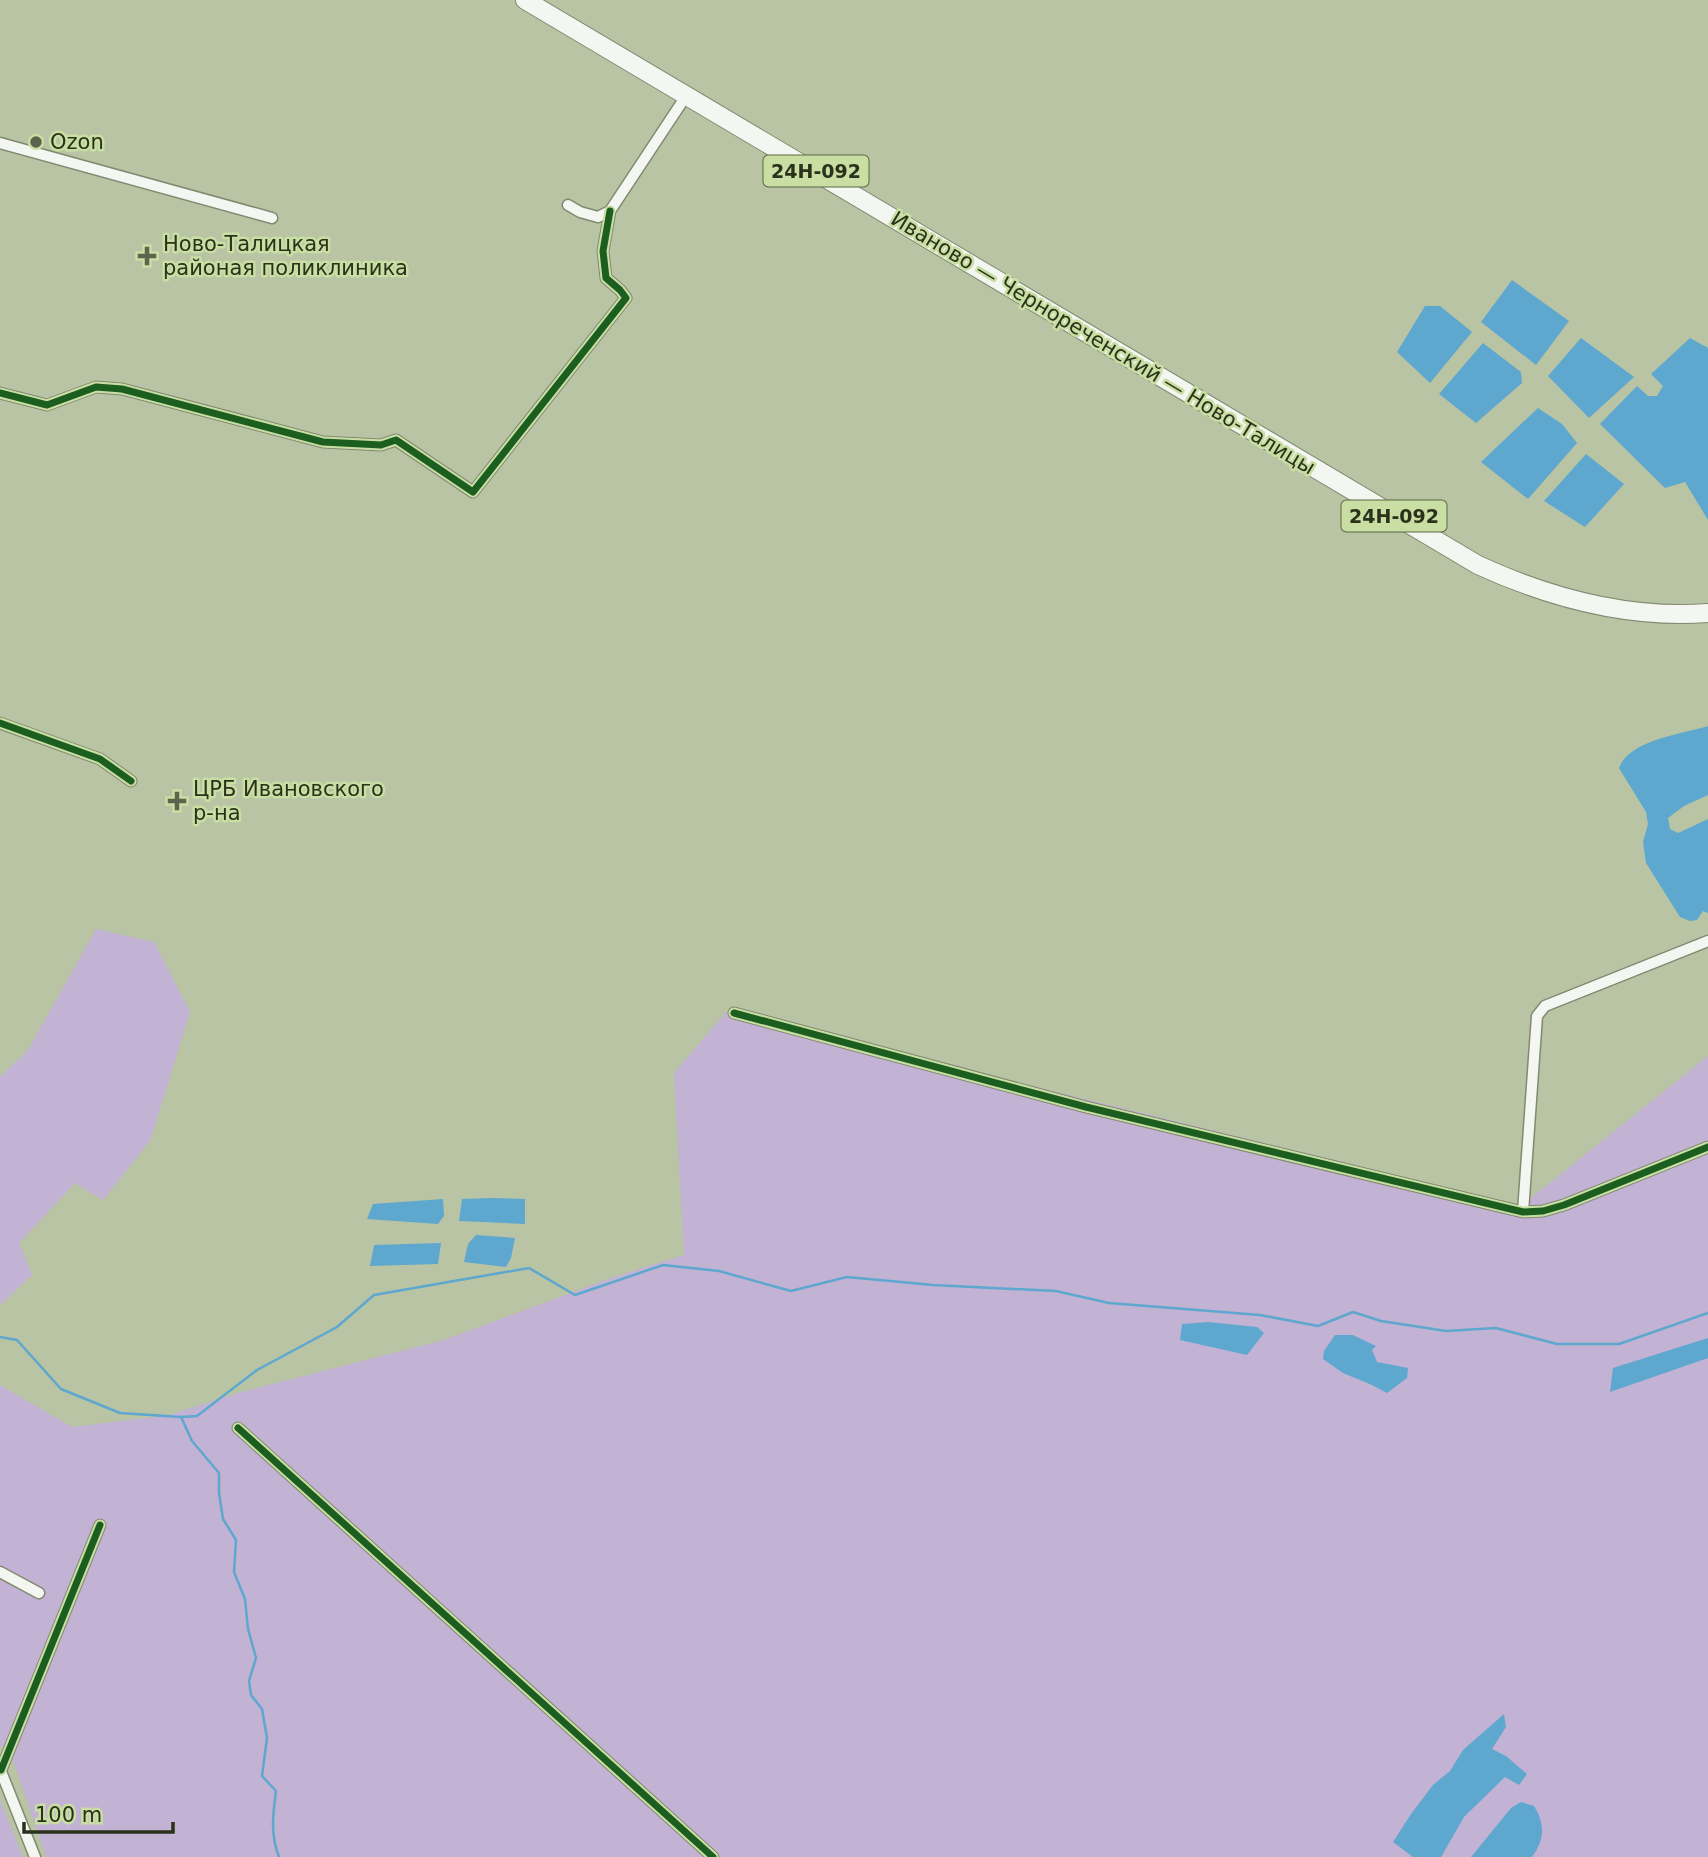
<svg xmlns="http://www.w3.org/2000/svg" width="1708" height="1857" font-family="'DejaVu Sans',sans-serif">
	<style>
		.green { fill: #c2b2d4 }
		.water { fill: #5ea7cf }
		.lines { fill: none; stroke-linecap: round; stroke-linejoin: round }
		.stream { stroke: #5ea7cf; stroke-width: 2.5 }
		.minor-casing { stroke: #818a71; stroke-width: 13 }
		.primary-casing { stroke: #818a71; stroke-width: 20 }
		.minor { stroke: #f4f6f1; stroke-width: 10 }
		.primary { stroke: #f4f6f1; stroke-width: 18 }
		.cycleway-casing { stroke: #c9dea3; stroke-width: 11 }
		.cycleway { stroke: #1b5e20; stroke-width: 7 }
		.poi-dot { fill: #5c654b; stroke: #c9dea3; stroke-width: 2.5 }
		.labels { text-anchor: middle; stroke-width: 5; stroke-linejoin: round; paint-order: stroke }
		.shield { fill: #c9dea3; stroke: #5a6644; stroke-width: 2 }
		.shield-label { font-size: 19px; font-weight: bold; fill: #2a321b }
		.poi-label { font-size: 21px; fill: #2a321b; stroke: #c9dea3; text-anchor: start }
		.street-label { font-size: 21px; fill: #2a321b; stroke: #c9dea3 }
	</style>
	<rect width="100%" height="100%" fill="#b8c4a4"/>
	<path class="green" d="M96 929 154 942 190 1012 150 1141 103 1200 75 1183 19 1243 32 1275 0 1305V1077L28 1050Z
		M727 1011 1521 1206 1708 1056V1857H46L10 1751 0 1746V1385L72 1427 169 1415 241 1392 444 1340 608 1279 684 1255 674 1073Z
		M0 1798 2 1805 23 1857H0Z"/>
	<path class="water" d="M1512 280 1569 321 1536 365 1481 322Z
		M1425 306H1440L1472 332 1430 383 1397 352Z
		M1581 338 1634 377 1589 418 1548 376Z
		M1690 338 1708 348V520L1685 482 1665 488 1600 424 1637 386 1648 396H1657L1663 386 1651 374Z
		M1483 343 1521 372 1522 383 1476 423 1439 394Z
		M1538 408 1562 424 1577 443 1528 499 1481 462Z
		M1586 454 1624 484 1585 527 1544 501Z
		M1708 726V795L1684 806 1668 818 1670 829 1678 833 1708 819V913L1703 911 1697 920 1690 921 1680 917 1646 863 1643 842 1648 824 1646 812 1619 768C1629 740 1682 734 1708 726Z
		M493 1198 525 1199V1224L459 1221 462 1199Z
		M443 1199 444 1216 438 1224 367 1219 373 1204Z
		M476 1235 515 1238 511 1258 506 1267 464 1262 468 1244Z
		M441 1243 438 1264 370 1266 374 1245Z
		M1208 1322 1257 1327 1264 1333 1247 1355 1180 1340 1182 1324Z
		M1335 1335H1353L1376 1346 1372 1350 1377 1362 1408 1368 1407 1378 1387 1393 1372 1385 1343 1373 1323 1359 1324 1351Z
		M1708 1338V1358L1610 1392 1613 1368Z
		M1504 1714 1506 1727 1492 1749 1506 1756 1527 1774 1519 1785 1505 1777 1464 1817 1441 1857H1413L1393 1842 1411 1814 1433 1785 1450 1771 1463 1750Z
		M1521 1802 1534 1806C1545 1824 1545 1839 1532 1857H1471L1511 1808Z"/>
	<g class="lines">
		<path class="stream" d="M0 1337 17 1340 61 1389 120 1413 181 1417 197 1416 257 1370 337 1327 374 1295 529 1268 575 1295 663 1265 719 1271 791 1291 847 1277 933 1285 1056 1291 1109 1303 1260 1315 1318 1326 1353 1312 1381 1321 1446 1331 1496 1328 1557 1344H1619L1708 1313
			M181 1417 192 1441 219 1473V1493L223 1519 236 1540 234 1572 245 1599 248 1629 256 1658 249 1681 251 1695 262 1709 267 1738 262 1776 276 1791C273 1814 270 1834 279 1857"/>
		<defs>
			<path id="minor" d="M0 143 272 218
				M568 205 580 212 598 217 610 211 686 96
				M0 393 47 405 96 387 122 389 323 442 381 445 396 440 473 492 626 298 620 290 606 278 603 251 610 211
				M0 723 100 759 131 781
				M734 1013 1086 1107 1523 1212 1543 1211 1564 1205 1708 1147
				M1523 1212 1537 1016 1545 1006 1555 1002 1708 941
				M238 1428 713 1857
				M0 1572 39 1593
				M0 1769 35 1857
				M1 1770 100 1525"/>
			<path id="primary" d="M525 0 1478 565C1550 598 1628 619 1708 613"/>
		</defs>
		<use href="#minor" class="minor-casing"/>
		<use href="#primary" class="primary-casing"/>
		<use href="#minor" class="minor"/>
		<use href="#primary" class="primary"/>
		<defs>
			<path id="cycleway" d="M0 393 47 405 96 387 122 389 323 442 381 445 396 440 473 492 626 298 620 290 606 278 603 251 610 211
				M0 723 100 759 131 781
				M734 1013 1086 1107 1523 1212 1543 1211 1564 1205 1708 1147
				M238 1428 713 1857
				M1 1770 100 1525"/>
		</defs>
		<use href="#cycleway" class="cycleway-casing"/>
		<use href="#cycleway" class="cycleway"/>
	</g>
	<g class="poi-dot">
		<circle cx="36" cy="142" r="7"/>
		<path d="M143.5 245.5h7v7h7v7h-7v7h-7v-7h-7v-7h7z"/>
		<path d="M173.5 790.5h7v7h7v7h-7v7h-7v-7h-7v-7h7z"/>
	</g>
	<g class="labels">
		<g class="shield">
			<rect x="763.5" y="155.5" width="105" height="31" rx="5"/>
			<rect x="1341.5" y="500.5" width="105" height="31" rx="5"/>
		</g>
		<g class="shield-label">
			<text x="816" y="178">24Н-092</text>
			<text x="1394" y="523">24Н-092</text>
		</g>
		<g class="poi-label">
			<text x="50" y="149">Ozon</text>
			<text x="163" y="251">Ново-Талицкая<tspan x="163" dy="24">районая поликлиника</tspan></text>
			<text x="193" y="796">ЦРБ Ивановского<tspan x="193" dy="24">р-на</tspan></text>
		</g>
		<g class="street-label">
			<text transform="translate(1103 343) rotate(31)" y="7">Иваново — Чернореченский — Ново-Талицы</text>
		</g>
	</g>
	<path d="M24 1822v10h149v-10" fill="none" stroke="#2a321b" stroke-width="3.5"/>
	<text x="35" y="1822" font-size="21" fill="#2a321b" stroke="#c9dea3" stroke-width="5" paint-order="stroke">100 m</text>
</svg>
